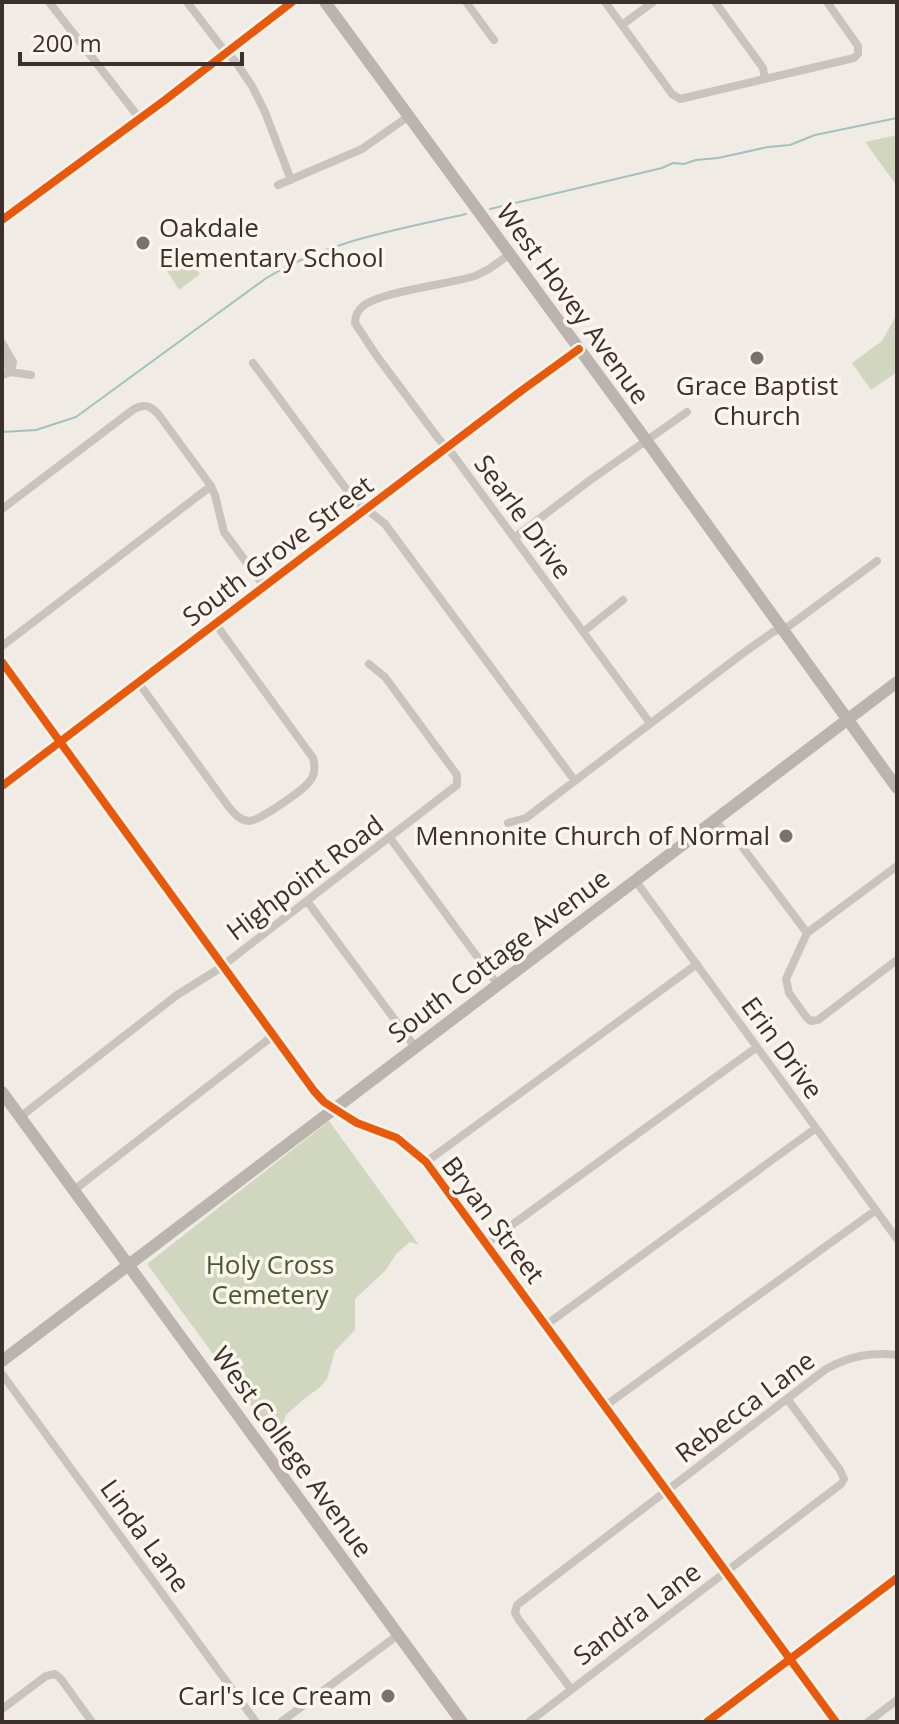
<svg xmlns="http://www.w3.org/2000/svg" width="899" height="1724" font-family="'Open Sans',sans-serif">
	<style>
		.green { fill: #d1d6bf }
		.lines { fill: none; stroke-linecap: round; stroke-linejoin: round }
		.stream { stroke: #a1c2c1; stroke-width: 2 }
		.street { stroke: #c9c3be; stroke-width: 8 }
		.secondary { stroke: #bab3ae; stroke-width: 12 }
		.cycleway-casing { stroke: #fbf5ee; stroke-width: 13 }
		.cycleway { stroke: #e8590c; stroke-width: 8 }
		.poi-dot { fill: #7a716c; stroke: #fbf5ee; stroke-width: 3 }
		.labels { text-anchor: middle; stroke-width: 7; stroke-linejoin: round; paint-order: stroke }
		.poi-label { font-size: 26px; fill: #3b302b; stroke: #fbf5ee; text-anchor: end }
		.street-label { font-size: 26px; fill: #3b302b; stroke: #fbf5ee }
		.park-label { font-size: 26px; fill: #4a5a2e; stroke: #fbf5ee }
	</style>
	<rect width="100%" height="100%" fill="#f0ebe5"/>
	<path class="green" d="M897 135V186L865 142Z
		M183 252 200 274 179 290 164 266Z
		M897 314V372L871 390 852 363 882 341Z
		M329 1121 419 1245 410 1242 396 1254 386 1270 355 1299V1330L335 1351 327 1379 319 1388 304 1399 286 1415 277 1441 147 1264Z"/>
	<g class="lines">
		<path class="stream" d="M490 209 662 168 673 163 684 164 696 160 718 158 768 147 790 145 815 135 897 118
			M2 432 36 430 76 417 265 279C326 241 397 230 466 214"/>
		<path class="street" d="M49 2 140 119
			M187 2 220 45 235 61 252 86 265 112 291 180
			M466 2 494 40
			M605 2 672 94 680 99 854 58 858 54V46L827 2
			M715 2 763 68 765 79
			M622 25 653 2
			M278 185 362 149 409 116
			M510 254 489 269 475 276C449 284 380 292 363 306 357 311 355 316 355 323L376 355 438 438 454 456 650 723
			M2 343 13 362 11 372
			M2 357 11 372
			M253 363 344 486 356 501 385 524 575 781
			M2 375 11 372 31 375
			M2 509 134 409C145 403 151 406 159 415L211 486 215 495 224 532 264 586
			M514 538 589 481 687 412
			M583 632 623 600
			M2 646 211 486
			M2 662 314 1091 324 1102 341 1113 357 1123 397 1138 426 1162 836 1722
			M138 682 228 806C234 813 239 820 249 821 259 821 302 791 309 782 316 775 315 766 313 758L215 623
			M2 786 521 391 579 349
			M715 820 722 829 740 844 807 933
			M508 823 526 818 742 654 773 632 789 626 877 561
			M390 838 498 985
			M897 866 807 933 786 979 789 993 807 1018 811 1021 818 1020 897 960
			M635 880 897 1239
			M307 901 415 1047
			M20 1117 177 995 217 970 457 785V775L385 677 369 664
			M426 1162 697 964
			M74 1190 274 1035
			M487 1243 757 1047
			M546 1325 816 1128
			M2 1374 256 1722
			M605 1406 876 1210
			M571 1689 519 1620 515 1613 517 1605 826 1369C850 1356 870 1352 897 1355
			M2 1709 46 1676 55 1674 61 1679 92 1722
			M281 1722 398 1635
			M529 1722 841 1484 844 1479 840 1470 788 1400
			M707 1722 897 1578
			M868 1722 897 1700"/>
		<path class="secondary" d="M325 2 646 440 897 788
			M2 220 165 100 292 2
			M2 1092 462 1722
			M2 1361 897 682"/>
		<defs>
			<path id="cycleway" d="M2 220 165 100 292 2
				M2 662 314 1091 324 1102 341 1113 357 1123 397 1138 426 1162 836 1722
				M2 786 521 391 579 349
				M707 1722 897 1578"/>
		</defs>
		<use href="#cycleway" class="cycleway-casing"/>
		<use href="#cycleway" class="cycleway"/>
	</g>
	<g class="poi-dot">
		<circle cx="143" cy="243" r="8"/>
		<circle cx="757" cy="358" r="8"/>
		<circle cx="786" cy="836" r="8"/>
		<circle cx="388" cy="1696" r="8"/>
	</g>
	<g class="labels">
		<g class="poi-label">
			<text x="159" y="237" text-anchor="start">Oakdale<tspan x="159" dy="30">Elementary School</tspan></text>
			<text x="757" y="395" text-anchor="middle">Grace Baptist<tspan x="757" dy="30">Church</tspan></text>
			<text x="770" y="845">Mennonite Church of Normal</text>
			<text x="372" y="1705">Carl's Ice Cream</text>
		</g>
		<g class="street-label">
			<text transform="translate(573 304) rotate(54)" y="9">West Hovey Avenue</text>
			<text transform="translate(523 517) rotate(54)" y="9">Searle Drive</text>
			<text transform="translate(278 551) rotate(-37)" y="9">South Grove Street</text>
			<text transform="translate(305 878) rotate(-37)" y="9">Highpoint Road</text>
			<text transform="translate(499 956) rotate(-37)" y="9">South Cottage Avenue</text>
			<text transform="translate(782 1048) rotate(54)" y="9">Erin Drive</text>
			<text transform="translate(493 1220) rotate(53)" y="9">Bryan Street</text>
			<text transform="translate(745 1407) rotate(-37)" y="9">Rebecca Lane</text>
			<text transform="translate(292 1452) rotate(54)" y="9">West College Avenue</text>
			<text transform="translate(145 1536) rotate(54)" y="9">Linda Lane</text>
			<text transform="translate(637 1614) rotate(-37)" y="9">Sandra Lane</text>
		</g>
		<g class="park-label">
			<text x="270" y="1274">Holy Cross<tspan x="270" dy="30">Cemetery</tspan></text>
		</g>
	</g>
	<rect width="899" height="1724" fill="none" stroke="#3b302b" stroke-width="8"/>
	<path d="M20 52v12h222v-12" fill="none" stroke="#3b302b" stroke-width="4"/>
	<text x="32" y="52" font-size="24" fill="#3b302b" stroke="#fbf5ee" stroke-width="6" paint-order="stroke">200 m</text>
</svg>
